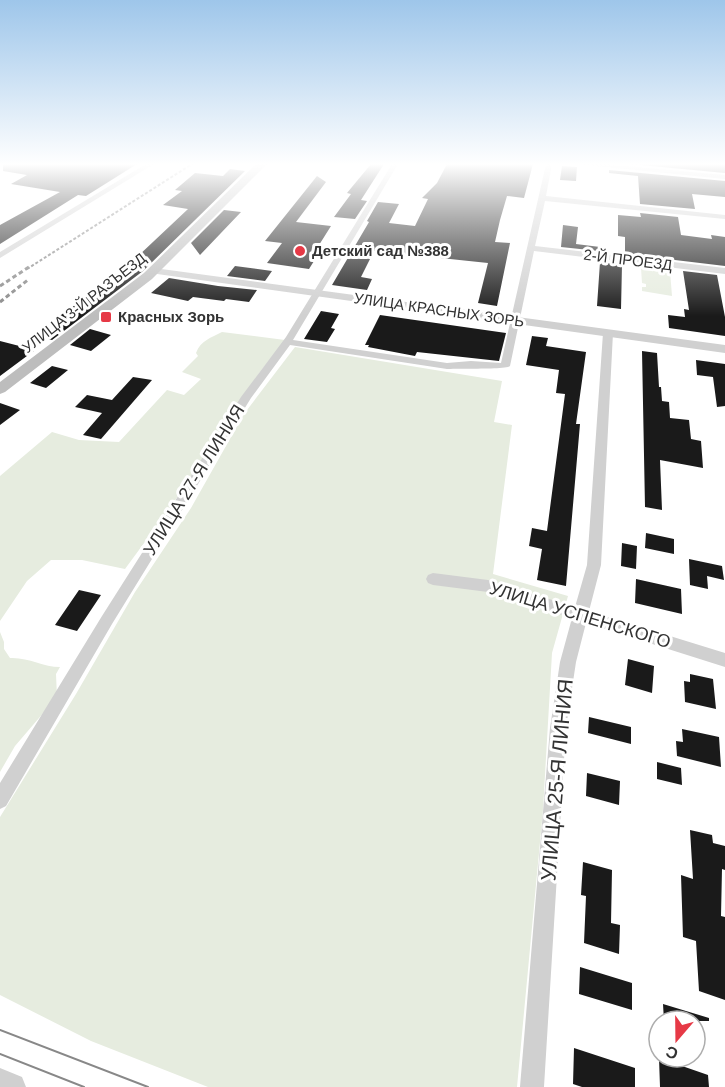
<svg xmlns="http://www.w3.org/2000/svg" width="725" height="1087" font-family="Arial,sans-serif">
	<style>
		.green { fill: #e6ecdf }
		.building { fill: #1a1a1a }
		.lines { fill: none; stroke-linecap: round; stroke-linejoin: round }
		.minor { fill: #d0d0d0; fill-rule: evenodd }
		.tertiary { fill: #d0d0d0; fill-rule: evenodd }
		.secondary { fill: #bdbdbd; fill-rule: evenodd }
		.tram { stroke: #888; stroke-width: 2 }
		.rail-far1 { stroke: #888; stroke-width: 2; stroke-dasharray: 3 2; stroke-linecap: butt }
		.rail { stroke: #888; stroke-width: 3; stroke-dasharray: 4.5 3; stroke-linecap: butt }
		.poi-dot { fill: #e63946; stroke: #fff; stroke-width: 2 }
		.labels { text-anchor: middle; stroke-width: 6; stroke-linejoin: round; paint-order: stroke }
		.far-poi-label { font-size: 15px; font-weight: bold; fill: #333; stroke: #fff; text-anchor: start }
		.far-street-label { font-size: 15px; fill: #333; stroke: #fff }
		.street-label { font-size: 18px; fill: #333; stroke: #fff }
		.near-street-label { font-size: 21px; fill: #333; stroke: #fff }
	</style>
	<rect width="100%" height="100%" fill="#fff"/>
	<path class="green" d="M641 268 670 271 672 296 642 291V287H646V284L642 283Z
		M222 332 285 340 260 372 172 505 125 569 82 560H51L27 581 0 621V476L52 432 79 440 119 442 167 390 184 395 201 379 182 372 198 356 196 353C201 340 211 338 222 332Z
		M295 347 502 381 494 422 512 425 493 574 568 596 552 653 543 810 517 1087H208L91 1041 0 995V817L76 694 135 592 191 508 244 414Z
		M0 632 4 642V649L10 658C28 657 43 667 60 667L56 674 57 697 15 746 0 772Z"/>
	<path class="building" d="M3 164H137L86 196 78 195 0 244V225L60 192 11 184 27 175 3 171Z
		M371 164H384L361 200 367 201 355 219 334 217 351 194 347 193Z
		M447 164H533L524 198 507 196 500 220 495 242 510 243 497 306 478 303 488 263 374 251 361 277 372 279 367 290 332 285 369 222 367 221 378 202 399 204 389 223 415 226 428 199 422 198 437 183Z
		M630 164H725V173Z
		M562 166 577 167 576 181 560 180Z
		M230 169 245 171 143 271 52 340 39 337 51 329 44 327 119 274 188 209 163 205 182 191 175 190 195 173 223 176Z
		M609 170 725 181V197L692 194 695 209 640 204 638 176 609 173Z
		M317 176 326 182 296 222 331 226 314 253H319L309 269 267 263 282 243 265 241Z
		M224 210 241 212 200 255 191 243Z
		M640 213 678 217 681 235 712 239 711 235 725 237V266L625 254V237L618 236V215L641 217Z
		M563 225 578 227 576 244 600 247 599 251 561 247Z
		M600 262 622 265 621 309 597 306Z
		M235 266 272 271 265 281 227 276Z
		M683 271 717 275 725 317V336L669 328 668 315 685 317 684 309 689 310Z
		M169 278 218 286 257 290 249 302 226 299 224 301 193 297 188 301 151 293Z
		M321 311 339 314 331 328 335 329 327 342 304 339Z
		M380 315 506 333 499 361 417 352 415 356 368 347 369 345H365Z
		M90 329 111 335 91 351 70 345Z
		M532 336 548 338 546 346 586 352 576 424H580L566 586 537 580 542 549 529 546 532 528 547 531 565 394 556 393 559 370 526 365Z
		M0 341 35 350 0 376Z
		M642 351 657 353 659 387H661L662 401 669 402 670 418 689 420 691 439 701 441 703 468 660 460 662 510 645 507Z
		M696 360 725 364V406L717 407 713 377 697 375Z
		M52 366 68 370 46 388 30 383Z
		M133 377 152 380 101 439 83 435 102 413 75 407 87 395 112 400Z
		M0 403 20 410 0 425Z
		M646 533 674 539V554L645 548Z
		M622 543 637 546 636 569 621 566Z
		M689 559 722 566 724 580 707 576 708 589 690 585Z
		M636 579 681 589 682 614 635 603Z
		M79 590 101 595 77 631 55 625Z
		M628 659 654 666 652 693 625 685Z
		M690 674 713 679 716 709 685 702 684 681 690 682Z
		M589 717 631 727V744L588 733Z
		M682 729 719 737 721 767 677 756 676 741 683 742Z
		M657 762 681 768 682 785 657 779Z
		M587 773 620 781 619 805 586 796Z
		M690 830 712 835 713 843 725 846V870L722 869 721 916 725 917V1000L699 991 696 941 683 937 681 875 693 879Z
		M583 862 612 870 611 923 620 925 619 954 584 943 586 896 581 895Z
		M580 967 632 983V1010L579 994Z
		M663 1004 709 1018V1021H664Z
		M574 1048 635 1068V1087H582L573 1084Z
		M659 1058 708 1075 709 1087H660Z"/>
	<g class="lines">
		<path class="minor" d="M146 164H154L0 258V252Z
			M392 164H398L293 340 447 363 471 361 501 363 546 164H552L546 196 725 215V219L545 201 535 246 725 268V274L534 251 510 366C505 370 459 368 447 369L290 345 251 398 112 624 6 806 0 809V783L102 616 241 397 286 337Z
			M576 164H603L725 175V179Z
			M608 330 613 333 601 565 589 611 725 653V667L586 623 576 662 566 728 544 1087H520L550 728 560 662 572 618 488 592 433 585 428 583 426 579 428 575 433 573 488 580 575 607 587 565 603 333Z"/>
		<path class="tertiary" d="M154 268 725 345V353L150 273V269Z
			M0 1068 22 1077 26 1087H0Z"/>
		<path class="secondary" d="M256 164H267L152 279 5 392 0 394V382L144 273Z"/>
		<path class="tram" d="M0 1030 148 1087
			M0 1054 84 1087"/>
		<path class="rail-far1" d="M27 269 192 164"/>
		<path class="rail" d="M0 286 29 267
			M0 302 29 279"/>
	</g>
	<linearGradient id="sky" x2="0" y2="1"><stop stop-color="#9ec6ea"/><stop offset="0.52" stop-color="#fff"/><stop offset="1" stop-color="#fff" stop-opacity="0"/></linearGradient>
	<rect width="725" height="316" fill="url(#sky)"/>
	<g class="poi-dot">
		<circle cx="300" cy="251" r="6"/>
		<rect x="100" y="311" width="12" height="12" rx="3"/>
	</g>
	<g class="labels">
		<g class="far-poi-label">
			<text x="312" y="256">Детский сад №388</text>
			<text x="118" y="322">Красных Зорь</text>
		</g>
		<g class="far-street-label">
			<text transform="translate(628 260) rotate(7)" y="5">2-Й ПРОЕЗД</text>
			<text transform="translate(84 303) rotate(-38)" y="5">УЛИЦА 3-Й РАЗЪЕЗД</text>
			<text transform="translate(439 310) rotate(8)" y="5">УЛИЦА КРАСНЫХ ЗОРЬ</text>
		</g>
		<g class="street-label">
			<text transform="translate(194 480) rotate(-58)" y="6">УЛИЦА 27-Я ЛИНИЯ</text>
			<text transform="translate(580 615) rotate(17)" y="6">УЛИЦА УСПЕНСКОГО</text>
		</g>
		<g class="near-street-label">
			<text transform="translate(557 780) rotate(-85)" y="7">УЛИЦА 25-Я ЛИНИЯ</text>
		</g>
	</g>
	<g transform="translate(677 1039) rotate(200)"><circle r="28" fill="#ffffff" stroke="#adadad" stroke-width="1.5"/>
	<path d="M0-4.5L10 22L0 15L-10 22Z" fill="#e63946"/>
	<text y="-9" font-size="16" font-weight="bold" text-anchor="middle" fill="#333333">С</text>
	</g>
</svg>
